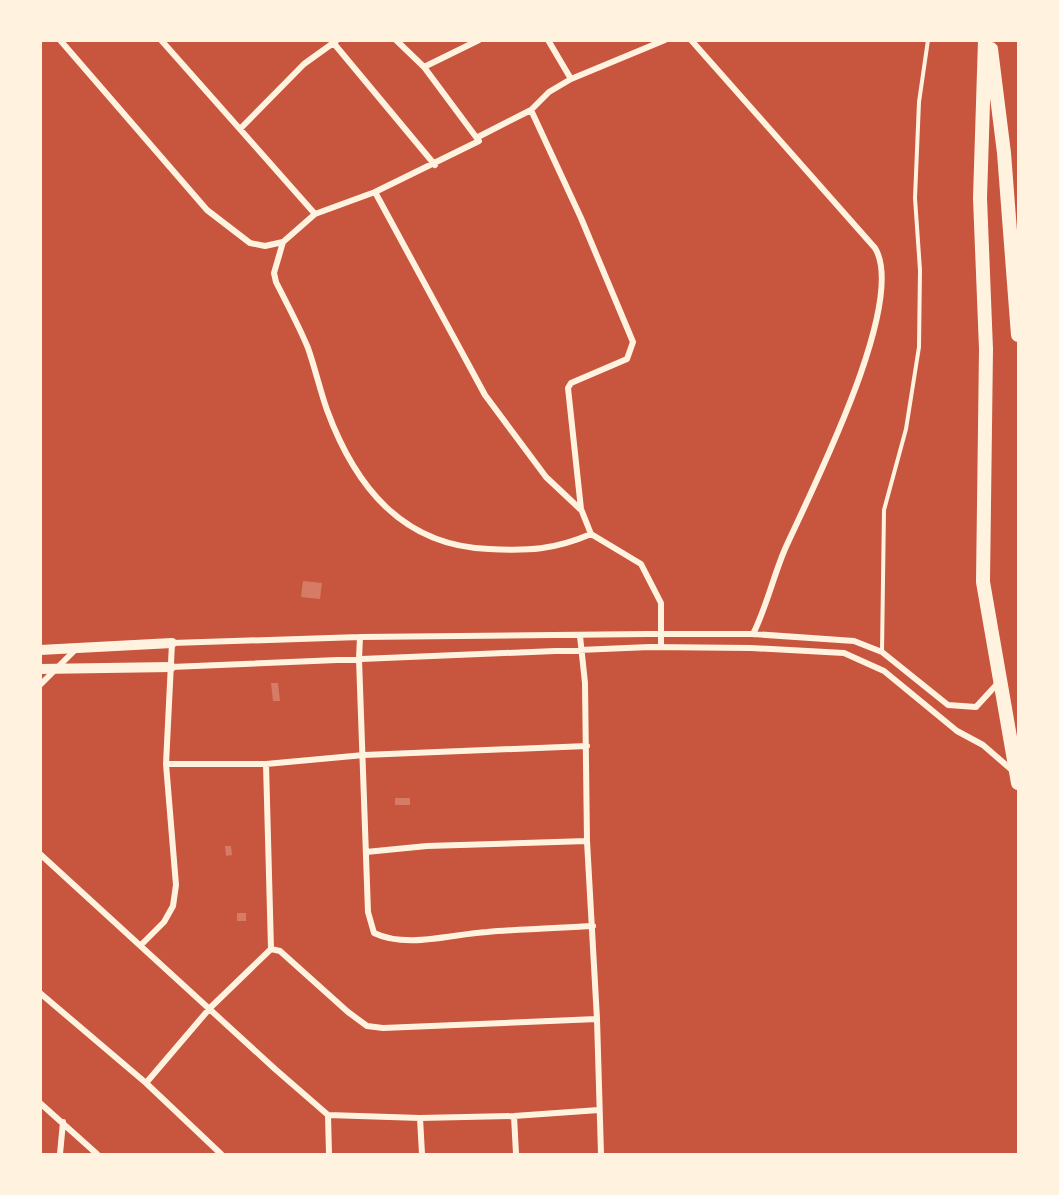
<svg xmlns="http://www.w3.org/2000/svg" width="1059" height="1195" font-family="'DejaVu Sans',sans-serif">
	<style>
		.building { fill: #d67c66 }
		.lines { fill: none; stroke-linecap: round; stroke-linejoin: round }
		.service { stroke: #fff3e0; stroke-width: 4 }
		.minor { stroke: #fff3e0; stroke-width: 6 }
		.secondary { stroke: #fff3e0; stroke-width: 10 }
		.motorway { stroke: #fff3e0; stroke-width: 14 }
	</style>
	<rect width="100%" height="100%" fill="#c8553d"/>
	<path class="building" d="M303 581 322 583 320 599 301 597Z
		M271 683H278L280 701H273Z
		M395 798H410V805H395Z
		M225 846H231L232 855 226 856Z
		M237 913H246V921H237Z"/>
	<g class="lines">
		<path class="service" d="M882 652 884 510 906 429 919 347 920 270 915 198 919 102 928 40"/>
		<path class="minor" d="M60 40 207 210 250 243 265 246 283 242 315 214 375 192 479 141 424 67 396 40
			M161 40 315 214
			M331 40 435 165
			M548 40 571 79
			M691 40 875 248C908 302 811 491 785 549 773 577 767 606 753 634
			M424 67 479 40
			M531 110 581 218 633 342 627 359 571 383 568 388 581 509 591 534 641 564 661 603V647
			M240 129 304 64 336 41
			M478 137 531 110 549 92 571 79 665 40
			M375 192 485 395 546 477 580 509
			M283 242 274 273 276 282C287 304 299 326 308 348 315 368 320 390 327 410 355 486 402 546 489 549 528 551 554 550 591 534
			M580 636 585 683 587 841 597 1019 601 1154
			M360 637 359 659 368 912 374 933C407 949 452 934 487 932 522 929 557 928 593 926
			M171 667 650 647 751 648 844 653 884 671 957 731 983 745 1013 771
			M40 685 77 648
			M166 764H266L364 755 587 746
			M266 764 271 949 280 951 348 1012 367 1026 383 1028 597 1019
			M366 852 427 846 587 841
			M40 854 275 1069 328 1115 420 1118 514 1116 599 1110
			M141 945 164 922 173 906 176 885 166 764 172 643 360 637 648 634H753L854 641 882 652 948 705 976 707 998 683
			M40 993 146 1083 221 1154
			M146 1083 210 1008 271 949
			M40 1103 97 1154
			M328 1115 329 1154
			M514 1116 516 1154
			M420 1118 422 1154
			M60 1154 63 1122"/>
		<path class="secondary" d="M40 650 172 643
			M40 669 171 667"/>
		<path class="motorway" d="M985 40 980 198 986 349 983 582 1018 783
			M991 49 1004 153 1018 335"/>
	</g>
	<rect width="1059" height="1195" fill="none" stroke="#fff3e0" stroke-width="84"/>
</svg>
